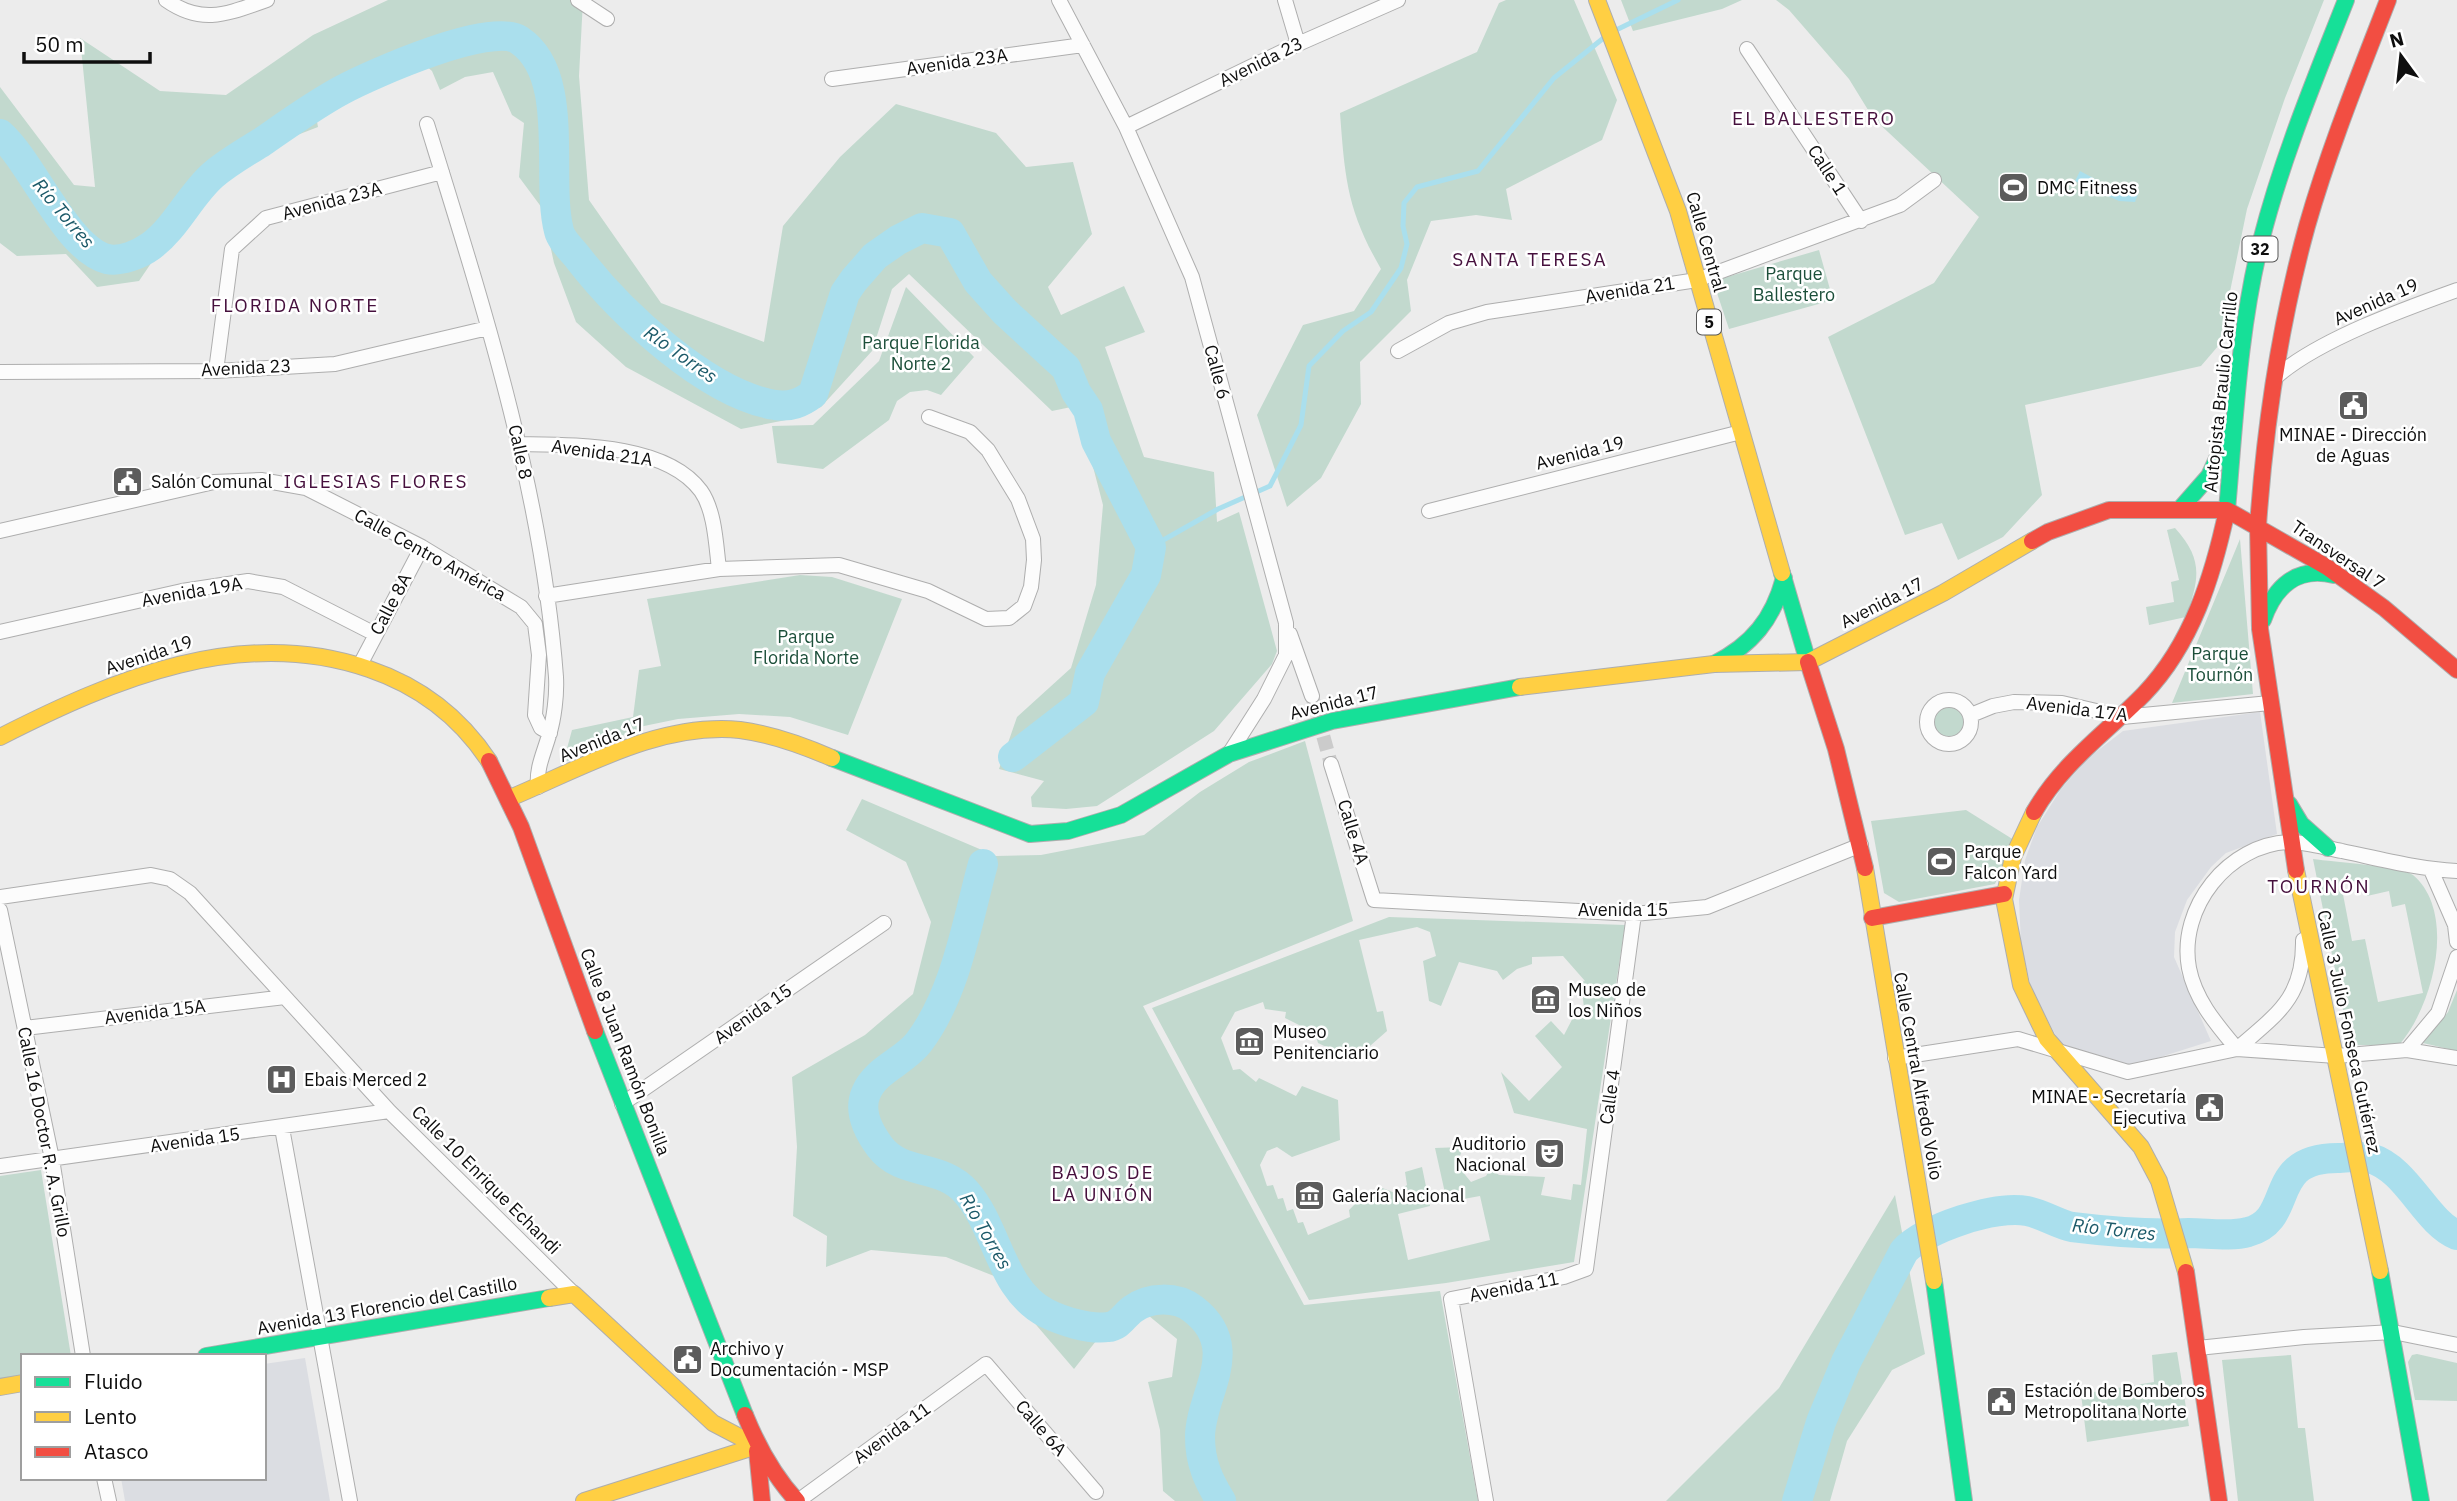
<svg xmlns="http://www.w3.org/2000/svg" width="2457" height="1501" font-family="'IBM Plex Sans',sans-serif">
	<style>
		.built { fill: #dbdde2 }
		.green { fill: #c2d9ce; fill-rule: evenodd }
		.water { fill: #aadfed }
		.lines { fill: none; stroke-linecap: round; stroke-linejoin: round }
		.stream { stroke: #aadfed; stroke-width: 5 }
		.river { stroke: #aadfed; stroke-width: 30 }
		.street-tunnel { stroke: #cbcbcb; stroke-width: 14; stroke-dasharray: 14 7; stroke-linecap: butt }
		.street-casing { stroke: #aeaeae; stroke-width: 16 }
		.fast-casing { stroke: #aeaeae; stroke-width: 18 }
		.slow-casing { stroke: #aeaeae; stroke-width: 18 }
		.jam-casing { stroke: #aeaeae; stroke-width: 18 }
		.street { stroke: #fcfcfc; stroke-width: 14 }
		.fast { stroke: #16e098; stroke-width: 16 }
		.slow { stroke: #ffcf43; stroke-width: 16 }
		.jam { stroke: #f24e42; stroke-width: 16 }
		.labels { text-anchor: middle; stroke-width: 5; stroke-linejoin: round; paint-order: stroke }
		.shield { fill: #fff; stroke: #565656; stroke-width: 2 }
		.shield-label { font-size: 16px; font-weight: bold; fill: #0e0e0e }
		.street-label { font-size: 18px; fill: #0e0e0e; stroke: #fff }
		.poi-label { font-size: 18px; fill: #0e0e0e; stroke: #fff; text-anchor: start }
		.park-label { font-size: 18px; fill: #1c4f3a; stroke: #fff }
		.neighbourhood-label { font-size: 19px; letter-spacing: 2px; fill: #46103d; stroke: #fff }
		.water-label { font-size: 19px; font-style: italic; fill: #1c5a69; stroke: #fff }
	</style>
	<rect width="100%" height="100%" fill="#ececec"/>
	<path class="built" d="M2260 712 2277 834 2226 853 2211 867 2187 900 2175 932 2174 957 2211 1041 2129 1067 2060 1043 2032 991 2021 944 2019 900 2025 860 2037 827 2061 789 2088 758 2123 731Z
		M305 1358 330 1501H125L121 1478H264V1364Z"/>
	<path class="green" d="M388 0H583L579 76 589 200 661 303 764 342 783 226 840 157 896 104 996 133 1026 167 1073 162 1092 234 1048 287 1061 315 1124 286 1145 332 1105 347 1144 457 1214 472 1217 522 1239 512 1277 651 1272 664 1214 731 1097 806 1066 809 1032 807 1031 797 1044 781 999 769 1017 717 1071 668 1096 585 1103 505 1091 459 1093 446 1076 406 1052 411 909 274 892 289 872 351 821 407 786 420 741 429 626 367 576 322 554 263 542 208 519 177 524 123 512 115 493 72 465 77 440 90 432 71 410 52 376 66 351 94 313 99 318 127 217 166 139 281 97 287 66 254 17 256 0 243V87L74 185 95 187 80 38 160 91 226 95 313 35Z
		M1506 0H1574L1617 100 1602 140 1506 189 1512 220 1476 215 1431 221 1407 280 1411 311 1360 362 1361 404 1321 478 1287 507 1257 415 1303 325 1354 311 1381 269C1347 210 1345 179 1340 113L1477 52 1499 3Z
		M1621 0H1742L1722 9 1633 31Z
		M1776 0H2324L2285 98 2247 209 2219 345 2201 366 2025 405 2042 495 2003 537 1958 560 1942 523 1905 535 1828 337 1934 283 1979 217 1873 118 1849 79 1789 10Z
		M1819 250 1833 300 1729 329 1713 281Z
		M906 287 974 357 941 395 927 390 910 392 897 401 889 420 823 469 777 463 772 426 813 425 879 361Z
		M2175 528C2204 560 2199 579 2186 617L2149 625 2146 607 2174 602 2171 582 2179 580 2167 530Z
		M2240 539 2253 694 2172 703Z
		M800 575 832 577 902 599 848 735 790 717 739 714 678 719 644 726 563 763 572 730 633 717 639 670 661 666 647 599Z
		M1932 722a17 17 0 1 1 34 0a17 17 0 1 1-34 0Z
		M1305 741 1353 921 1143 1006 1304 1305 1440 1291 1478 1501H1175L1163 1491 1160 1430 1148 1382 1172 1377 1177 1339 1143 1311 1122 1308 1074 1369 994 1276 946 1257 871 1250 826 1267 827 1236 793 1216 797 1147 792 1077 865 1035 913 994 931 922 906 862 846 830 862 799 996 856 1041 855 1144 835 1200 792 1249 762Z
		M1966 810 2014 840 1995 884 1899 902 1884 893 1871 821Z
		M2313 859C2334 862 2398 866 2413 875 2457 912 2434 1005 2399 1045H2350ZM2363 879 2367 896 2389 891 2392 907 2405 904 2423 993 2378 1002 2365 939 2352 941 2341 884Z
		M1389 917 1625 925 1574 1262 1446 1283 1309 1300 1152 1008ZM1417 927 1430 932 1436 956 1423 961 1429 1001 1441 1006 1459 962 1497 971 1503 980 1517 969 1532 964V957L1563 956 1585 981 1581 982 1584 1008H1578L1564 1035 1551 1021 1535 1036 1562 1067 1529 1101 1501 1072 1514 1113 1587 1129 1581 1185 1573 1184 1571 1200 1541 1195 1545 1177 1499 1175 1491 1168 1486 1176 1471 1182 1457 1165 1463 1147 1435 1148 1447 1202 1480 1196 1490 1240 1408 1260 1398 1214 1430 1206 1422 1167 1405 1172 1407 1185 1395 1193 1380 1187 1381 1192 1356 1203 1349 1210 1350 1217 1308 1235 1303 1222 1298 1223 1293 1209 1287 1211 1283 1198 1278 1199 1273 1185 1267 1186 1260 1165 1267 1151 1277 1147 1292 1157 1340 1140 1338 1100 1302 1086 1296 1096 1259 1078 1256 1082 1240 1069 1233 1070 1221 1038 1235 1012 1263 1002 1265 1009 1286 1012 1285 1018 1315 1033 1318 1043 1354 1060 1387 1031 1383 1011 1377 1012 1359 940Z
		M2457 990V1051L2423 1043 2448 1012Z
		M41 1170 71 1356H23V1378L0 1381V1176Z
		M1895 1195 1925 1354 1892 1370 1847 1441 1830 1501H1666L1779 1388Z
		M2177 1352 2189 1426 2087 1442 2081 1394 2154 1382 2152 1355Z
		M2417 1354 2457 1363V1401L2415 1400 2408 1362 2412 1355Z
		M2291 1355 2298 1428H2305L2314 1501H2238L2222 1360Z"/>
	<path class="water" d="M2080 171 2110 187 2113 184 2138 194 2135 202 2119 201 2075 181Z"/>
	<g class="lines">
		<path class="stream" d="M1614 31 1678 0
			M1151 547 1218 509 1270 486 1301 425 1309 366 1343 331 1371 312 1401 268 1407 244 1403 226 1404 203 1417 187 1478 171 1554 78 1606 36"/>
		<path class="river" d="M0 134C32 162 66 248 107 259 121 262 140 254 151 246 176 228 190 195 213 175 228 162 246 152 262 142 288 124 314 105 342 90 372 74 491 21 519 40 572 75 545 178 559 231 561 240 573 251 579 259 620 312 707 394 775 405 791 407 801 403 813 394L845 293 854 280 875 256 898 240 922 228 950 233 978 282 1005 312 1066 368 1076 392 1088 410 1096 441 1151 547 1146 575 1090 673 1084 702 1013 757
			M983 864C967 922 956 993 919 1042 904 1062 876 1069 866 1093 858 1112 868 1131 880 1147 902 1176 942 1164 966 1192 998 1228 1000 1289 1046 1313 1062 1321 1090 1330 1108 1327 1120 1326 1124 1315 1133 1309 1149 1297 1176 1296 1193 1309 1244 1348 1200 1394 1200 1437 1200 1462 1208 1480 1221 1501
			M1797 1501 1821 1422 1846 1362 1904 1251C1926 1228 1995 1205 2027 1211 2043 1214 2057 1224 2072 1227 2112 1232 2150 1235 2189 1233 2207 1233 2231 1237 2248 1232 2297 1219 2264 1158 2338 1158 2348 1158 2361 1155 2370 1158 2408 1169 2425 1222 2457 1235"/>
		<path class="street-tunnel" d="M1312 696 1331 764"/>
		<defs>
			<path id="street" d="M166 0C203 26 229 13 267 0
				M578 0 607 19
				M1059 0 1126 127 1192 277 1286 623V655L1264 699 1229 754
				M1285 0 1298 44
				M1747 49 1861 221
				M832 79 1083 45
				M427 124C483 305 542 488 556 677 557 695 554 719 549 735 544 753 536 768 538 787
				M1126 127 1298 44 1398 0
				M1398 351 1449 323 1487 312 1697 280 1900 205 1934 180
				M216 371 232 249 266 218 442 172
				M0 372 216 371 335 364 488 328
				M2276 377C2318 340 2404 309 2457 290
				M519 444C574 445 666 443 701 491 715 511 716 545 719 569
				M1429 511 1741 432
				M0 531 214 482 261 480 306 488 422 547 521 607 535 624 539 655 535 715 541 728 550 733
				M546 596 719 569 839 565 928 591 986 619 1009 618 1024 606 1031 587 1034 560 1033 539 1018 499 988 450 970 432 929 417
				M0 632 182 591 248 581 283 587 375 634
				M1290 634 1312 696
				M361 663 422 547
				M1927 722a22 22 0 1 1 44 0a22 22 0 1 1-44 0Z
				M1971 715 1993 706 2014 702 2062 703 2122 717 2270 703
				M1331 764 1374 900 1634 914 1707 907 1861 845
				M2431 870 2455 925 2457 942
				M0 897 151 875 170 879 190 893 389 1111 574 1294
				M0 910 52 1159 83 1356
				M25 1028 285 997
				M2237 1049C2217 1025 2195 1000 2189 968 2178 908 2228 844 2290 842 2306 842 2326 848 2342 851 2380 859 2418 869 2457 871
				M2237 1049C2277 1014 2304 998 2303 940
				M2407 1050 2438 1013 2457 957
				M1895 1058 2018 1039 2128 1072 2237 1049 2336 1056 2407 1050 2457 1058
				M622 1104 884 923
				M282 1128 350 1501
				M0 1166 389 1111
				M2198 1348 2304 1337 2393 1332 2457 1345
				M104 1478 109 1501
				M798 1501 986 1364 1096 1492
				M1486 1501 1451 1299 1564 1277 1586 1269 1634 914"/>
			<path id="fast" d="M2181 508 2209 476 2228 435
				M2227 510C2235 420 2239 329 2261 241 2282 158 2315 79 2346 0
				M1782 573 1808 662
				M2263 620C2275 586 2297 566 2334 575
				M1714 664C1752 645 1773 619 1784 578
				M832 758 1030 834 1068 831 1121 815 1229 754 1332 721 1520 687
				M2289 804 2301 824 2328 848
				M595 1031 745 1415
				M2380 1271 2421 1501
				M1934 1281 1964 1501
				M206 1356 549 1298"/>
			<path id="slow" d="M1597 0 1678 211 1782 573
				M1520 687 1714 664 1808 662 1943 593 2032 541
				M0 737C114 679 241 625 369 669 419 686 460 717 489 761
				M510 798C582 768 659 722 740 730 772 734 802 745 832 758
				M2034 812 2013 857 2004 899 2021 985 2047 1039 2141 1147 2159 1181 2186 1272
				M1865 868 1934 1281
				M2296 870 2380 1271
				M549 1298 574 1294 713 1423 757 1446
				M0 1387 23 1383
				M584 1501 757 1446"/>
			<path id="jam" d="M2258 526 2260 629 2296 870
				M2258 526C2265 424 2280 324 2307 226 2329 149 2359 75 2388 0
				M2032 541 2048 532 2109 510H2227L2327 567 2384 608 2457 670
				M1808 662 1836 749 1865 868
				M489 761 521 827 595 1031
				M2034 812C2062 763 2105 734 2144 694 2192 644 2213 576 2227 510
				M1872 918 2004 894
				M2186 1272 2219 1501
				M745 1415C758 1447 773 1475 797 1501
				M757 1451 762 1501"/>
		</defs>
		<use href="#street" class="street-casing"/>
		<use href="#fast" class="fast-casing"/>
		<use href="#slow" class="slow-casing"/>
		<use href="#jam" class="jam-casing"/>
		<use href="#street" class="street"/>
		<use href="#fast" class="fast"/>
		<use href="#slow" class="slow"/>
		<use href="#jam" class="jam"/>
	</g>
	<defs>
		<symbol id="stadium-square" viewBox="-11 -11 22 22"><rect x="-9" y="-9" width="18" height="18" rx="4" fill="#5c5c5c" stroke="#fff"/><path d="M0-5a6.5 5 0 1 0 0 10a6.5 5 0 1 0 0-10ZM-3.5-1.8h7v3.6h-7Z" fill="#fff"/></symbol>
		<symbol id="civic-square" viewBox="-11 -11 22 22"><rect x="-9" y="-9" width="18" height="18" rx="4" fill="#5c5c5c" stroke="#fff"/><path d="M-.6-6.5H3V-4.5H.6V-3L4-1V1h2V6H-6V1h2V-1L-.6-3ZM-1.2 2.5V6h2.4V2.5Z" fill="#fff"/></symbol>
		<symbol id="museum-square" viewBox="-11 -11 22 22"><rect x="-9" y="-9" width="18" height="18" rx="4" fill="#5c5c5c" stroke="#fff"/><path d="M0-6L6-3V-2H-6V-3ZM-5-1h2V3h-2ZM-1-1h2V3h-2ZM3-1h2V3H3ZM-6 4H6V6H-6Z" fill="#fff"/></symbol>
		<symbol id="hospital-square" viewBox="-11 -11 22 22"><rect x="-9" y="-9" width="18" height="18" rx="4" fill="#5c5c5c" stroke="#fff"/><path d="M-5-5h3v3.5h4V-5h3V5h-3V1.5h-4V5h-3Z" fill="#fff"/></symbol>
		<symbol id="theatre-square" viewBox="-11 -11 22 22"><rect x="-9" y="-9" width="18" height="18" rx="4" fill="#5c5c5c" stroke="#fff"/><path d="M-5-5.5Q0-4 5-5.5V0Q5 5 0 6Q-5 5-5 0ZM-3.3-2.5H-1v1.5H-3.3ZM1-2.5H3.3v1.5H1ZM-2.8 1Q0 5.5 2.8 1Z" fill="#fff"/></symbol>
	</defs>
	<g fill-rule="evenodd">
		<use href="#stadium-square" x="1996" y="170" width="35" height="35"/>
		<use href="#civic-square" x="2336" y="388" width="35" height="35"/>
		<use href="#civic-square" x="110" y="464" width="35" height="35"/>
		<use href="#stadium-square" x="1924" y="844" width="35" height="35"/>
		<use href="#museum-square" x="1528" y="982" width="35" height="35"/>
		<use href="#museum-square" x="1232" y="1024" width="35" height="35"/>
		<use href="#hospital-square" x="264" y="1062" width="35" height="35"/>
		<use href="#civic-square" x="2192" y="1090" width="35" height="35"/>
		<use href="#theatre-square" x="1532" y="1136" width="35" height="35"/>
		<use href="#museum-square" x="1292" y="1178" width="35" height="35"/>
		<use href="#civic-square" x="670" y="1342" width="35" height="35"/>
		<use href="#civic-square" x="1984" y="1384" width="35" height="35"/>
	</g>
	<g class="labels">
		<g class="shield">
			<rect x="2242.5" y="236.5" width="35" height="25" rx="5"/>
			<rect x="1697" y="309.5" width="24" height="25" rx="5"/>
		</g>
		<g class="shield-label">
			<text x="2260" y="255">32</text>
			<text x="1709" y="328">5</text>
		</g>
		<g class="street-label">
			<text transform="translate(957 62) rotate(-8)" y="6">Avenida 23A</text>
			<text transform="translate(1261 62) rotate(-26)" y="6">Avenida 23</text>
			<text transform="translate(1827 170) rotate(57)" y="6">Calle 1</text>
			<text transform="translate(332 201) rotate(-15)" y="6">Avenida 23A</text>
			<text transform="translate(1706 242) rotate(74)" y="6">Calle Central</text>
			<text transform="translate(1630 290) rotate(-9)" y="6">Avenida 21</text>
			<text transform="translate(2376 302) rotate(-24)" y="6">Avenida 19</text>
			<text transform="translate(246 368) rotate(-3)" y="6">Avenida 23</text>
			<text transform="translate(1217 372) rotate(75)" y="6">Calle 6</text>
			<text transform="translate(2221 392) rotate(-84)" y="6">Autopista Braulio Carrillo</text>
			<text transform="translate(520 452) rotate(78)" y="6">Calle 8</text>
			<text transform="translate(602 453) rotate(8)" y="6">Avenida 21A</text>
			<text transform="translate(1580 453) rotate(-14)" y="6">Avenida 19</text>
			<text transform="translate(430 555) rotate(29)" y="6">Calle Centro América</text>
			<text transform="translate(2338 555) rotate(34)" y="6">Transversal 7</text>
			<text transform="translate(192 592) rotate(-10)" y="6">Avenida 19A</text>
			<text transform="translate(1882 603) rotate(-27)" y="6">Avenida 17</text>
			<text transform="translate(391 604) rotate(-62)" y="6">Calle 8A</text>
			<text transform="translate(149 655) rotate(-18)" y="6">Avenida 19</text>
			<text transform="translate(1334 703) rotate(-14)" y="6">Avenida 17</text>
			<text transform="translate(2077 709) rotate(7)" y="6">Avenida 17A</text>
			<text transform="translate(602 740) rotate(-22)" y="6">Avenida 17</text>
			<text transform="translate(1353 832) rotate(73)" y="6">Calle 4A</text>
			<text x="1623" y="916">Avenida 15</text>
			<text transform="translate(155 1012) rotate(-7)" y="6">Avenida 15A</text>
			<text transform="translate(753 1014) rotate(-35)" y="6">Avenida 15</text>
			<text transform="translate(2349 1032) rotate(78)" y="6">Calle 3 Julio Fonseca Gutiérrez</text>
			<text transform="translate(625 1052) rotate(69)" y="6">Calle 8 Juan Ramón Bonilla</text>
			<text transform="translate(1918 1076) rotate(80)" y="6">Calle Central Alfredo Volio</text>
			<text transform="translate(1610 1097) rotate(-82)" y="6">Calle 4</text>
			<text transform="translate(44 1132) rotate(79)" y="6">Calle 16 Doctor R. A. Grillo</text>
			<text transform="translate(195 1140) rotate(-8)" y="6">Avenida 15</text>
			<text transform="translate(486 1180) rotate(45)" y="6">Calle 10 Enrique Echandi</text>
			<text transform="translate(1514 1287) rotate(-11)" y="6">Avenida 11</text>
			<text transform="translate(387 1306) rotate(-10)" y="6">Avenida 13 Florencio del Castillo</text>
			<text transform="translate(1041 1428) rotate(49)" y="6">Calle 6A</text>
			<text transform="translate(892 1433) rotate(-36)" y="6">Avenida 11</text>
		</g>
		<g class="poi-label">
			<text x="2037" y="194">DMC Fitness</text>
			<text x="2353" y="441" text-anchor="middle">MINAE - Dirección<tspan x="2353" dy="21">de Aguas</tspan></text>
			<text x="151" y="488">Salón Comunal</text>
			<text x="1964" y="858">Parque<tspan x="1964" dy="21">Falcon Yard</tspan></text>
			<text x="1568" y="996">Museo de<tspan x="1568" dy="21">los Niños</tspan></text>
			<text x="1273" y="1038">Museo<tspan x="1273" dy="21">Penitenciario</tspan></text>
			<text x="304" y="1086">Ebais Merced 2</text>
			<text x="2186" y="1103" text-anchor="end">MINAE - Secretaría<tspan x="2186" dy="21">Ejecutiva</tspan></text>
			<text x="1526" y="1150" text-anchor="end">Auditorio<tspan x="1526" dy="21">Nacional</tspan></text>
			<text x="1332" y="1202">Galería Nacional</text>
			<text x="710" y="1355">Archivo y<tspan x="710" dy="21">Documentación - MSP</tspan></text>
			<text x="2024" y="1397">Estación de Bomberos<tspan x="2024" dy="21">Metropolitana Norte</tspan></text>
		</g>
		<g class="park-label">
			<text x="1794" y="280">Parque<tspan x="1794" dy="21">Ballestero</tspan></text>
			<text x="921" y="349">Parque Florida<tspan x="921" dy="21">Norte 2</tspan></text>
			<text x="806" y="643">Parque<tspan x="806" dy="21">Florida Norte</tspan></text>
			<text x="2220" y="660">Parque<tspan x="2220" dy="21">Tournón</tspan></text>
		</g>
		<g class="neighbourhood-label">
			<text x="1814" y="125">EL BALLESTERO</text>
			<text x="1530" y="266">SANTA TERESA</text>
			<text x="295" y="312">FLORIDA NORTE</text>
			<text x="376" y="488">IGLESIAS FLORES</text>
			<text x="2319" y="893">TOURNÓN</text>
			<text x="1103" y="1179">BAJOS DE<tspan x="1103" dy="22">LA UNIÓN</tspan></text>
		</g>
		<g class="water-label">
			<text transform="translate(64 213) rotate(50)" y="7">Río Torres</text>
			<text transform="translate(681 354) rotate(35)" y="7">Río Torres</text>
			<text transform="translate(2114 1229) rotate(6)" y="7">Río Torres</text>
			<text transform="translate(986 1231) rotate(60)" y="7">Río Torres</text>
		</g>
	</g>
	<rect x="21" y="1354" width="245" height="126" fill="#ffffff" stroke="#9f9f9f" stroke-width="2"/>
	<rect x="35" y="1377" width="35" height="10" fill="#16e098" stroke="#9f9f9f" stroke-width="2"/>
	<text x="84" y="1389" font-size="21" fill="#0e0e0e">Fluido</text>
	<rect x="35" y="1412" width="35" height="10" fill="#ffcf43" stroke="#9f9f9f" stroke-width="2"/>
	<text x="84" y="1424" font-size="21" fill="#0e0e0e">Lento</text>
	<rect x="35" y="1447" width="35" height="10" fill="#f24e42" stroke="#9f9f9f" stroke-width="2"/>
	<text x="84" y="1459" font-size="21" fill="#0e0e0e">Atasco</text>
	<g transform="translate(2401 56) rotate(345)" stroke="#ffffff" stroke-width="5" paint-order="stroke">
	<path d="M0-5L12 26L0 18L-12 26Z" fill="#0e0e0e"/>
	<text y="-10" font-size="19" font-weight="bold" text-anchor="middle" fill="#0e0e0e">N</text>
	</g>
	<path d="M24 52v10h126v-10" fill="none" stroke="#0e0e0e" stroke-width="3.5"/>
	<text x="35" y="52" font-size="21" fill="#0e0e0e" stroke="#ffffff" stroke-width="5" paint-order="stroke">50 m</text>
</svg>
